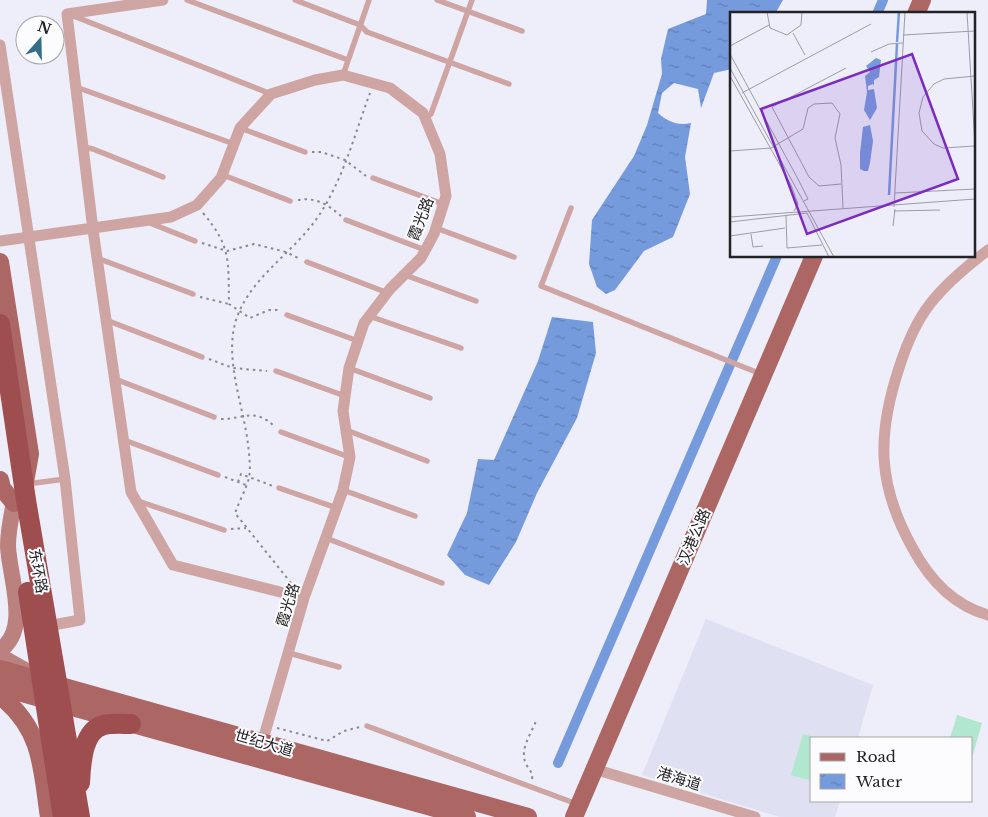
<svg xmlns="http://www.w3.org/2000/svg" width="988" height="817" font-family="'Libre Baskerville','Noto Sans SC',serif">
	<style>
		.built { fill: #dfe0f2 }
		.pitch { fill: #b1e7ce }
		.water { fill: url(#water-ripples) }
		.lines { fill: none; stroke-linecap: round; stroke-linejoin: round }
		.canal { stroke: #769bdd; stroke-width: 10 }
		.path { stroke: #888991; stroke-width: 2; stroke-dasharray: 2.5 4; stroke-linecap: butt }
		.lane { stroke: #cea5a3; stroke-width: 5.5 }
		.street { stroke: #cea5a3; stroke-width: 11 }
		.secondary { stroke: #bb817e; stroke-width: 16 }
		.primary { stroke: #ac6664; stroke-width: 18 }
		.highway { stroke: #9e4e4e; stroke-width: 20 }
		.labels { text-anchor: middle; stroke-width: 4; stroke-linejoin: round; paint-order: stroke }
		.street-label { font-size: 15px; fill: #232327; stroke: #fcfcfe }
		.inset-river { fill: none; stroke: #769bdd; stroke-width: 2.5 }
		.inset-road { fill: none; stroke: #9c9da5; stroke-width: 1 }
		.view { fill: #7b2cbf; fill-opacity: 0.15; stroke: #7b2cbf; stroke-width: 2.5 }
		.inset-edge { fill: none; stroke: #232327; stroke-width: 2.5 }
	</style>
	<defs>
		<pattern id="water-ripples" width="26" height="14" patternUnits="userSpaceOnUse" patternTransform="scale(1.25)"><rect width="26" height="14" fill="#769bdd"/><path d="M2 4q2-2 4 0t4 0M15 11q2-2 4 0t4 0" fill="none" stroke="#607eb3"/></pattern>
	</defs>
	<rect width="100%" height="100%" fill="#edeef9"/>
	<path class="built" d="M706 619 873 685 858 738H812V801H840L835 817H780L642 775Z"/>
	<path class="pitch" d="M957 715 982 723 972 758V738H950Z
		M803 734 818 738H812V781L791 775Z"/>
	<path class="water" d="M707 0H783L775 14H732V69L714 73 701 108 698 89 674 83 662 93 658 113C668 122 678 126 691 123L685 157 690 194 673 237 644 251 615 290 606 294 597 287 589 264 592 220 634 156 647 125 662 74 661 59 668 29 706 14Z
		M552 317 593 322 596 353 577 418 537 493 516 542 489 585 465 575 447 555 467 513 478 459 494 460 538 361Z"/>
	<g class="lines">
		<path class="canal" d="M877 14 883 0
			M558 763 777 256"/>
		<path class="path" d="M312 152H321L345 160 366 176
			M298 200C316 197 327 204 341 216
			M203 213C232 247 228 262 229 304L250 318 269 310H280
			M202 243 227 251 254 244 286 252 300 259
			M200 297 229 304
			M209 359 233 368 267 371
			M221 419C244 419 255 407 275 427
			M225 477 246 485
			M238 482 241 474 273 486
			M231 529 246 528
			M291 583 235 513C239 502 246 489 249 478 251 467 249 454 248 444 243 403 223 357 237 317 252 277 290 255 315 221 342 184 354 136 370 93
			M277 728 327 741 344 731 360 727
			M532 779C533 772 529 770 526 764 519 750 531 734 536 721"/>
		<path class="lane" d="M187 0 348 60
			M295 0 360 25 367 32 509 84
			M437 0 522 31
			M71 15 271 94
			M343 75 369 0
			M76 87 234 144
			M425 118 431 114 472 0
			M240 128 305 152
			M83 147 93 149 163 177
			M223 175 290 201
			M373 178 443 204
			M571 208 541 286 761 374
			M346 220 425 250
			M150 223 195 241
			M436 228 514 257
			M97 258 193 294
			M307 262 388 293
			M405 275 476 301
			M287 315 358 341
			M369 316 461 348
			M106 320 202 357
			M349 368 430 398
			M276 371 345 396
			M115 379 214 417
			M346 430 427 461
			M281 432 349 457
			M124 440 218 475
			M27 484 65 479
			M279 488 337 508
			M343 490 415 516
			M138 501 224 530
			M326 538 442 583
			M289 653 339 667
			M367 726 577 804"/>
		<path class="street" d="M163 0 67 14 93 230 131 492 173 565 304 598
			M0 45 65 479 80 620 48 626
			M0 241 171 217 197 205 221 178 240 128 271 94 315 80 343 75 390 88 423 113 440 154 446 196 434 234 421 258 390 289 364 323 349 368 343 411 350 457 343 490 304 598 262 743
			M988 250C967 266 946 283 930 304 915 323 906 346 899 368 877 435 877 484 912 547 929 579 952 605 988 615
			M594 769 755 817"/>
		<path class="secondary" d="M0 650C31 629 9 577 8 546 8 532 11 517 14 503
			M0 656 32 674"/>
		<path class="primary" d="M916 14 922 0
			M0 262 30 454 25 482
			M0 480 2 488 14 503
			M0 669 528 817
			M0 687 467 817
			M6 701C43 733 42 772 49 817
			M574 817 814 256"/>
		<path class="highway" d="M0 324 26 500 80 817
			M28 592 63 817
			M80 783C81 765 82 730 104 725 113 723 123 724 131 724"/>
	</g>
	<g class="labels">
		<g class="street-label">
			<text transform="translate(421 219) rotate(-69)" y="5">霞光路</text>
			<text transform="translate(694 537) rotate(-67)" y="5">汉港公路</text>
			<text transform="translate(38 571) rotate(80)" y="5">东环路</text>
			<text transform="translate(288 605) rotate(-73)" y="5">霞光路</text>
			<text transform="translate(264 743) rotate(16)" y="5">世纪大道</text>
			<text transform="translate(679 779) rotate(17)" y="5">港海道</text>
		</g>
	</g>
	<g transform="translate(730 12)">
		<rect width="245" height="245" fill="#edeef9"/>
		<path d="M146 46 151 48 149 65 144 68V74L143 72 138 74V78L144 77 147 96 140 108 134 98 137 80 135 64 140 60 136 54ZM140 113 143 129 140 151 138 159H134L130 157V141L133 115Z" fill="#769bdd"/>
		<path class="inset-river" d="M167 30 169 0M159 183 167 32"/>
		<path class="inset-road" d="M37 0 40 16 57 23 71 13 72 0M237 0 245 133M63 21 75 43M173 23 245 19M0 34 39 13M141 40 159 32 173 31M0 42 68 167 78 187 74 189M0 56 104 245M0 64 61 173 68 192 64 199M245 64 214 67 204 72 193 85 189 101 192 119 204 132 213 136 245 134M12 81 141 12M0 139 41 136 73 117 78 96 84 92 102 91 110 102 105 126 111 153 113 196M111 172 89 174 79 165 42 95 116 56M165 181 245 177M164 195 175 0M164 199 210 198M77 201 99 245M56 203 57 236 92 233M0 205 245 187M0 210 77 201M163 214 165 197M21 222 23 235 33 234M0 224 55 216"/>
		<path class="view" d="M182 42 228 167 77 222 31 97Z"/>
		<rect width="245" height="245" class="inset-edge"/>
	</g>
	<rect x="810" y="737" width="162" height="65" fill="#fcfcfe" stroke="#a5a5a8"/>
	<rect x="820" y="753" width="25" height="8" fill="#ac6664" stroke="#a5a5a8"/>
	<text x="856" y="762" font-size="15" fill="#232327">Road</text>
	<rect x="820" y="774" width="25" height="15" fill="url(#water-ripples)" stroke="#a5a5a8"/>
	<text x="856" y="787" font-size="15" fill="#232327">Water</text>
	<g transform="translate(40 40) rotate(20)"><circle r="24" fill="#fcfcfe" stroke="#a5a5a8"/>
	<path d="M0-4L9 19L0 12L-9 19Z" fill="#356d87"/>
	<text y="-8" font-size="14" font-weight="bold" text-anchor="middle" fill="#232327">N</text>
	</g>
</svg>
